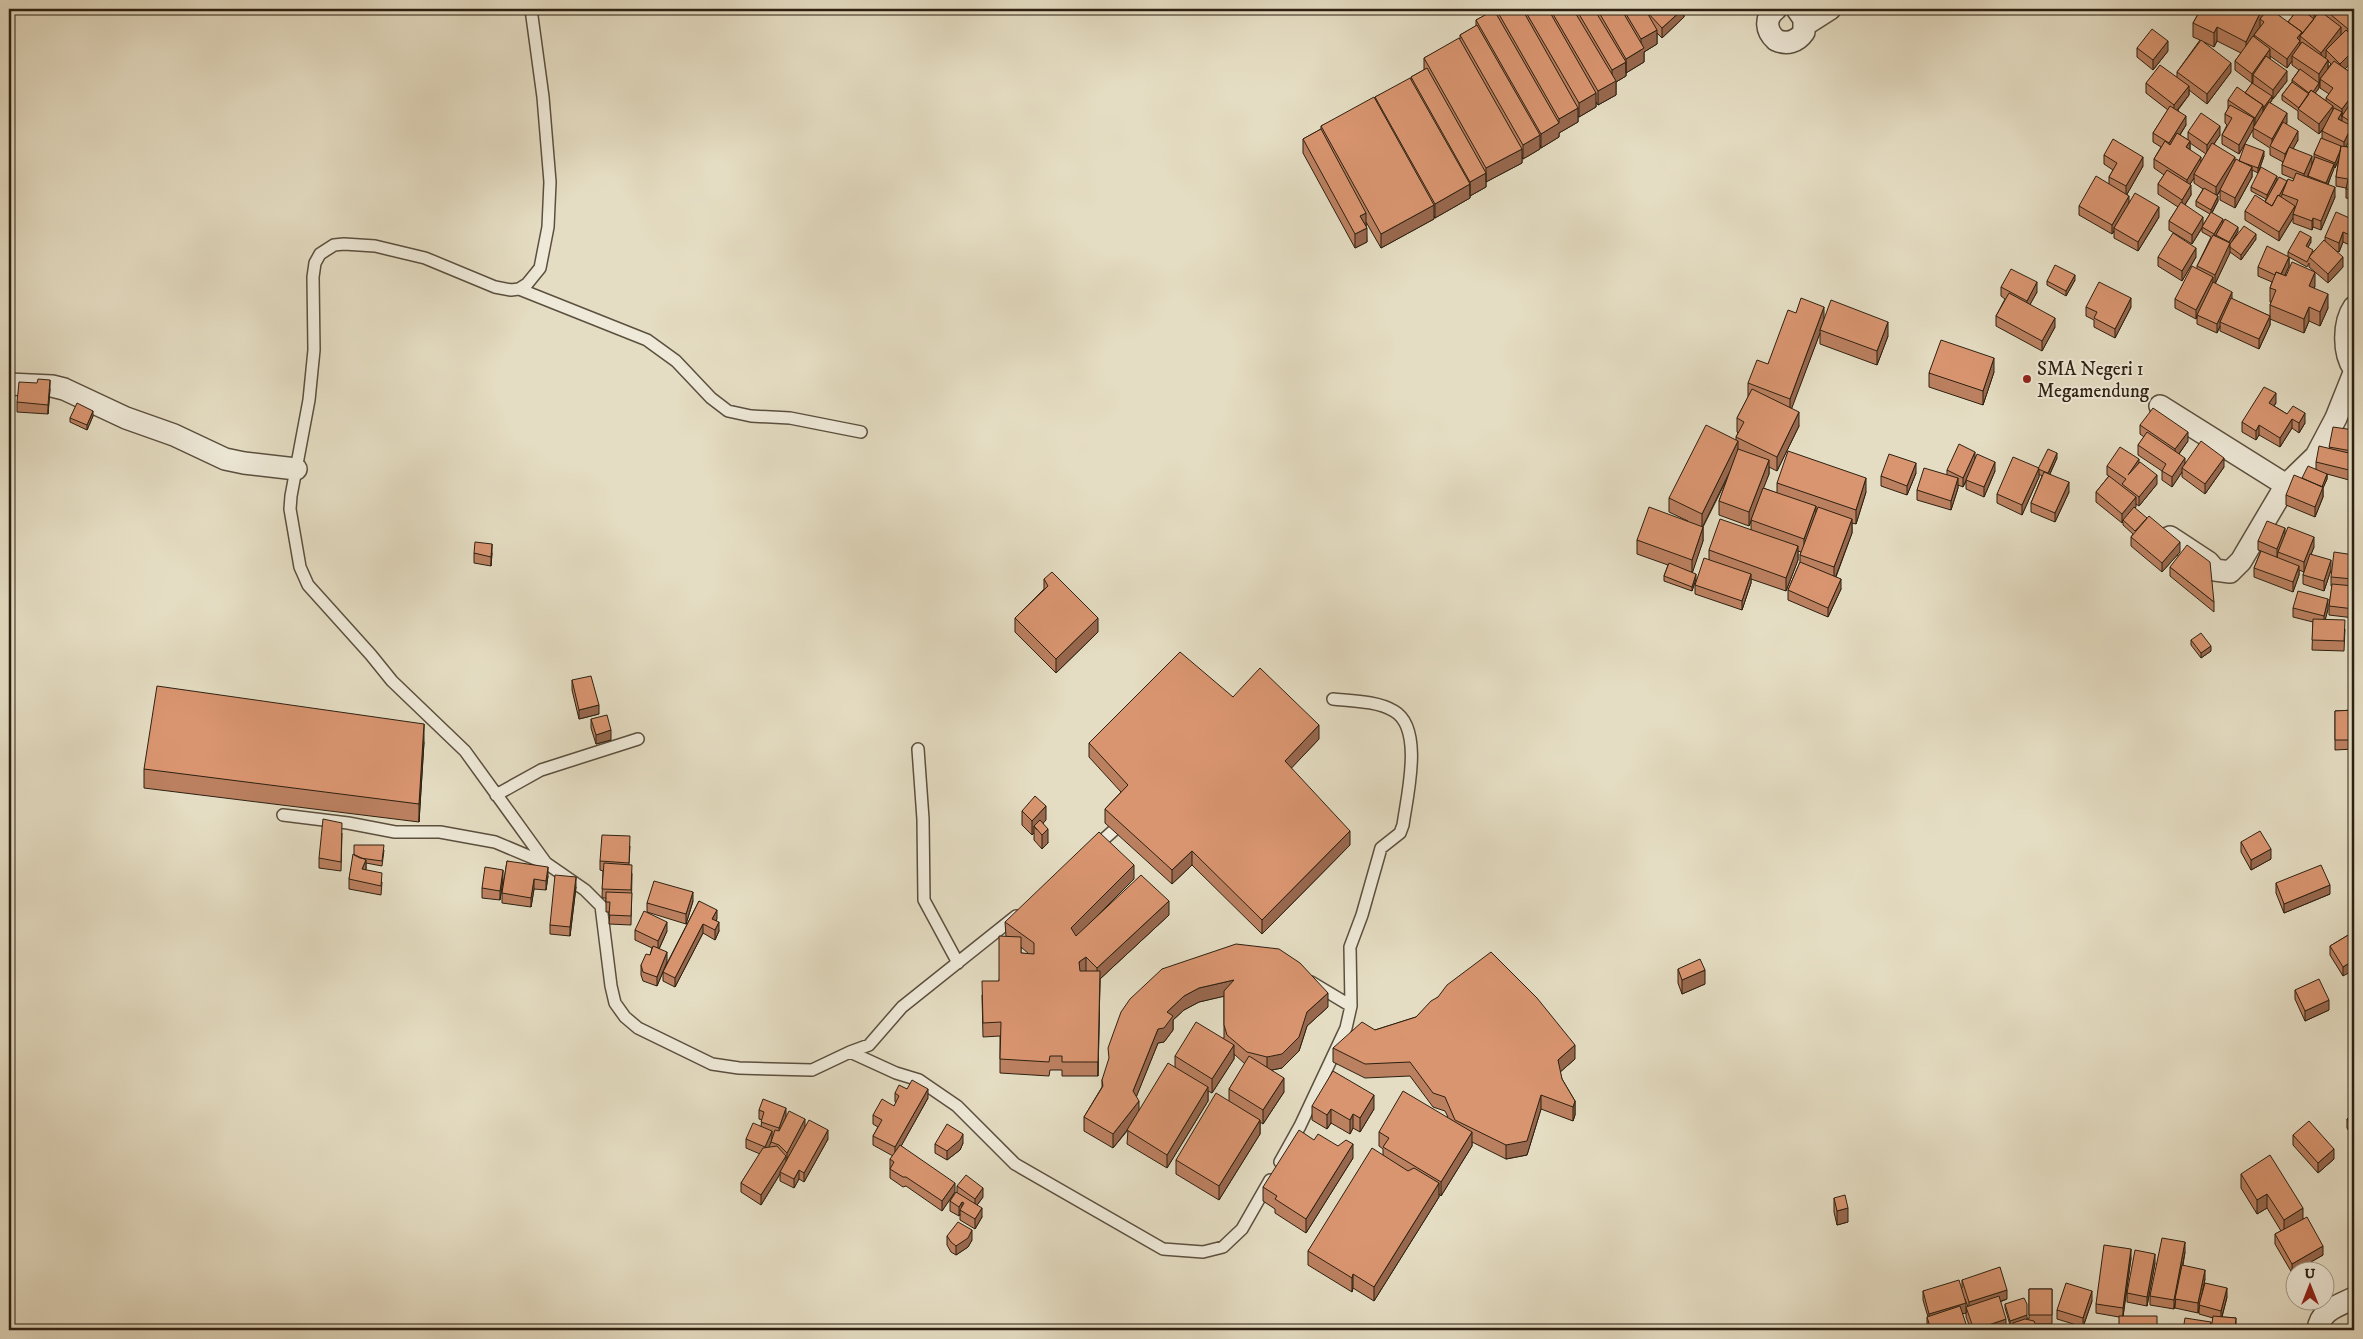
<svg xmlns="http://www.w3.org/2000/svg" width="2363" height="1339" font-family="'IM FELL DW Pica',serif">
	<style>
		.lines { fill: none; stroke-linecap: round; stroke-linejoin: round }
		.service-casing { stroke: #5b4f3e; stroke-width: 14 }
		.minor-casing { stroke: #5b4f3e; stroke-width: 24 }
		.service { stroke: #eee9d8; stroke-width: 11 }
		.minor { stroke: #eee9d8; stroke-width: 21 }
		.wall { fill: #bb8060; stroke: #2d2011; fill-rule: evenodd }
		.shaded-wall { fill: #98684e; stroke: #2d2011 }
		.building { fill: #d99570; stroke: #2d2011 }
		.poi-dot { fill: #8f2418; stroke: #eee9d8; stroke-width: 2 }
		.labels { text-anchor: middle; stroke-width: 4; stroke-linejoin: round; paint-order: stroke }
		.poi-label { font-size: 19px; fill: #2d2011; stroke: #eee9d8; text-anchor: start }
	</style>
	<rect width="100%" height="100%" fill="#e5ddc3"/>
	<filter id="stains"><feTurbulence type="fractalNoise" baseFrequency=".004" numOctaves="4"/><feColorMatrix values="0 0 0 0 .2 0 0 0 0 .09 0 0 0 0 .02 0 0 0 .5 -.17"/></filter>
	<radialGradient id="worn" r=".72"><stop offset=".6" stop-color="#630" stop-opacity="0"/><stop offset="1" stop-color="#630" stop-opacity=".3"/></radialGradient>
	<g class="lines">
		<defs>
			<path id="service" d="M531 9 543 97 550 182 548 227 540 268 527 284 519 289 511 290 495 287 425 258 375 246 344 244 334 245 320 254 315 263 313 277 314 350 309 400 291 496 290 509 300 567 308 585 371 655 392 681 465 751 546 863 585 890 601 906 611 986 615 1003 625 1017 638 1028 712 1064 739 1068 812 1070 850 1052 896 1073 919 1080 957 1106 1015 1164 1163 1249 1203 1252 1223 1247 1242 1229 1270 1180
				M519 289 647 340 676 361 711 398 728 411 751 416 790 418 861 432
				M1333 699C1353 701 1377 701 1394 711 1424 728 1407 796 1403 825L1400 833 1381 848 1362 915 1350 947 1351 1006
				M918 749 923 819 924 900 958 963
				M496 795 541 770 638 739
				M283 815 348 823 395 832H440L495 842 545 863
				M1094 848 1113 831
				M850 1052 869 1045 902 1007 1016 916
				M1280 1162 1300 1126 1346 1028 1351 1006 1311 982"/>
			<path id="minor" d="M1776 9C1764 18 1766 31 1776 40 1787 45 1797 42 1804 32V19L1797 9
				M1805 25 1830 9
				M2354 307C2343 323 2343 353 2354 369
				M9 384 52 386 64 389 126 418 174 435 225 459 244 463 296 469
				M2160 406 2286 485 2316 456 2336 418 2354 373
				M2170 537 2208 562 2215 570 2230 572 2241 561 2286 485
				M2318 1330C2320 1310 2338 1306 2354 1298"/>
		</defs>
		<use href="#service" class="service-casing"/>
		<use href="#minor" class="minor-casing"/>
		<use href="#service" class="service"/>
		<use href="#minor" class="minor"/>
	</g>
	<path class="wall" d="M1495 9H1645L1647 12 1684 9V17L1662 38 1657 33V44L1644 52V62L1626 73V72V76L1616 82V95L1598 105 1596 102V107L1579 117H1578V122L1559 133V137L1541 148 1540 145V149L1523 159 1522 157V163L1486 182V187L1470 196V194V198L1435 218 1434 216V219L1381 248 1366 222 1367 242 1355 248 1303 153V139L1321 129V126L1375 100V97L1411 80V77L1424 70V58L1460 39V35L1476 26V20L1495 11Z
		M2201 9 2288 22 2298 9H2354V60L2345 69 2354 75V134L2352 132V135L2346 146 2349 147V145L2354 135V208H2352V199L2346 198V188L2336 186V177L2339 158 2335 168 2334 167 2328 185 2335 197 2321 230 2313 227 2312 230 2293 223V218L2279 241 2245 220V211L2265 202 2266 199 2251 191V187L2277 180 2287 183 2293 181 2294 179 2282 174V165L2283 162 2270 155V148L2253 137V129L2239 154 2222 144V135L2227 125 2225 123V114L2228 109V100L2245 93 2253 83V82L2252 83 2235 70V61L2241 53 2217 41 2214 47 2204 42 2231 72 2207 104 2189 90V95L2178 110 2186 125 2180 135 2188 140V132L2220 135 2214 144 2235 162 2264 156 2258 173 2252 170V177L2235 208 2220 200V191L2217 196 2218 201 2212 213 2223 223 2238 231 2233 240 2256 239 2241 260 2230 252 2215 284 2232 299 2270 316V305L2271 302H2270V288L2272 282 2258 276V267L2288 256V252L2311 242 2308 247 2313 252 2325 241V237L2354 220V241L2352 246 2343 242 2339 252 2336 251 2343 267 2328 283 2309 267V263L2307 267 2289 257V266L2285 275 2315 286 2314 288 2328 308 2320 326 2309 321 2304 333 2270 319V325L2259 349 2220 331V326L2217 333 2197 324V316L2196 319 2175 308V299L2197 268V266L2211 237 2202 232V228L2192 244 2169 230V221L2178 207 2158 194V184L2164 175 2154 168V159L2161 147 2153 142V133L2168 110 2146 93V83L2177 77V72L2200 40 2193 37V23ZM2270 56 2287 68 2292 61V65L2299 70 2292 80V82L2282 95V100L2298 111V119L2319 134 2324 128 2322 131V138L2314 154V159L2312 164 2293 148 2298 140 2286 124 2287 123 2270 103 2272 100V98L2273 99 2287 81 2270 59ZM2328 61 2331 64 2328 68ZM2320 80V88L2329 94 2326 98V101L2315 93 2319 88V83ZM2190 143 2206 154 2201 162 2190 150ZM2194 178V183L2203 189 2196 201V206L2210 214 2203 225 2185 205 2191 195 2190 184Z
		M2137 48 2168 51 2153 70 2137 57Z
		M2104 155 2143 166 2127 194 2129 202 2159 217 2138 251 2114 238V231L2112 234 2079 215V206L2109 184V177L2113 170 2104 164Z
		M2158 257H2196L2182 281 2158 266Z
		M2075 280 2066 296 2047 285V281Z
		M2001 287 2037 292 2030 304 2055 327 2042 351 1996 326V316L2005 299 2001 296Z
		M2086 307H2131L2115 338 2094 327V320L2086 316Z
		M1796 313 1824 318 1888 336 1877 365 1820 344V333L1791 408 1799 426 1777 471 1769 467V474L1763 488 1777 493V483L1866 492 1856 524 1852 523V533L1836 577 1841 589 1828 617 1788 600V590L1800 562V555L1801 552 1798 551V560L1786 591 1751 579V583L1742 610 1695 594V585L1709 560V550L1751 530V521L1749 526 1719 515V501L1728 477 1703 527V541L1692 572 1696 579 1692 591 1664 581V576L1668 565 1637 554V540L1688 521 1669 512V498L1736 440V437L1738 433 1737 432V418L1748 397V383L1768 364Z
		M1994 372 1983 405 1929 387V373Z
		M50 389 48 414 17 412V402Z
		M2276 403 2274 406 2287 414 2305 423 2299 433 2292 428 2280 447 2259 435 2256 440 2242 432V422Z
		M93 416 87 430 70 422V418Z
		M2140 425 2188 441 2179 454 2185 463 2224 467 2205 494 2182 477V472L2172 487 2162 480V471L2138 455V445L2144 437 2140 434Z
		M2354 430V448L2353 455V463L2349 480 2327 474V479L2323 488V497L2315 517 2286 505V495L2302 478 2316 469V462L2329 448Z
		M1975 458 1995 471 1984 497 1966 489V481L1963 487 1958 485V488L1951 510 1917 500V490L1947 475V470Z
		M2057 458 2050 474 2069 492 2055 522 2031 512V503L2042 476 2039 474V477L2022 515 1997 503V494L2039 468Z
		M2139 463 2157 484 2139 506 2136 504 2135 508 2180 552 2162 572 2131 546V537L2133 534 2123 525V522L2122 523 2096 502V492L2109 476 2107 475V466Z
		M1916 473 1907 495 1881 486V476Z
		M2285 535 2314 547 2311 554 2331 570 2324 591 2303 584V575L2304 572 2299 570V575L2293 592 2254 577V568L2261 551 2258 550V541Z
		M474 553H492L491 566 474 563Z
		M2354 555V618L2329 615V606L2332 586H2331V577Z
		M2170 567 2214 602V612L2170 576Z
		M1044 579 1098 632 1056 673 1015 632V618L1044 589Z
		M2293 608 2328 609 2325 619 2345 629 2344 651 2312 650 2313 622 2293 617Z
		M2191 640 2211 651 2201 658 2191 645Z
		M572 680 599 714 579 719 572 690Z
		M1233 697 1319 739 1291 768 1350 845 1262 934 1192 865 1172 884 1105 823V809L1121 792 1089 757V743Z
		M2354 710V749L2335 750V711Z
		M591 719 611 740 596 744 591 728Z
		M424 742 419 822 144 788V769Z
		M1022 811 1046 820 1043 823 1048 843 1042 849 1034 840V833L1032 835 1022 825Z
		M342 833 341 871 319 868V858Z
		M2241 842 2271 859 2251 870 2241 852Z
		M630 846 629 864 632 874 631 925 609 924 610 912H606V898H602L603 871 600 870V861Z
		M384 850 382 866 366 863V870L382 882 381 895 349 889V879L354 855Z
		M507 861 548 876 546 890 534 889 531 907 502 903V893Z
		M503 879 500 900 482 898V888Z
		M1134 879 1088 924 1169 915 1100 979 1098 1076H1062V1070H1050L1049 1076 1000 1073V1036L983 1037 982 995 999 981 1006 936 1005 922ZM1021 947 1029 954 1021 953Z
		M2276 883 2330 894 2284 913 2276 893Z
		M576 887 570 936 550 934V925Z
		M693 901 686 924 647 912V903Z
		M699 901 717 919 716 920 719 931 715 940 703 933 675 987 663 981V972L657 986 643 981 641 975V965L650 955 652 948 635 940V930L667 931 659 949 667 962 663 971Z
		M2350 934 2343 976 2330 955V946Z
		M1162 969 1328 1007 1307 1026 1299 1051 1282 1068 1272 1070 1284 1092 1263 1124 1260 1122V1134L1219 1200 1176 1174V1160L1229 1101V1089L1245 1064 1234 1054V1059L1212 1093 1208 1091V1101L1167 1168 1127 1144 1128 1130 1113 1148 1084 1131V1117L1102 1087V1080ZM1224 996V1038L1175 1056V1067L1139 1111 1136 1097 1158 1043 1164 1042 1173 1030V1020L1184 1010 1199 1002Z
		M1678 969 1705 984 1682 994 1678 983Z
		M2295 990 2329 1010 2305 1021 2295 999Z
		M1438 997 1575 1059 1560 1072 1562 1079 1575 1101V1115L1573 1121 1541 1109 1527 1155 1506 1159 1472 1142V1146L1441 1196 1439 1194V1197L1374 1301 1353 1288 1352 1292 1308 1265V1251L1383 1155V1149L1379 1146V1132L1448 1117 1445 1111 1433 1107 1410 1076 1365 1078 1333 1062V1048L1375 1030 1416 1017Z
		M907 1089 928 1098 901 1146 955 1192 942 1211 906 1186 903 1187 890 1178V1159L893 1156 873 1145V1136L878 1127 873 1124V1115L894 1106 896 1103 895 1102V1093Z
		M1312 1106 1374 1109 1360 1132 1353 1128 1350 1134 1331 1123 1327 1129 1312 1120Z
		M759 1110 786 1116 805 1128 828 1139 804 1182 799 1179 794 1188 780 1181V1174L761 1205 741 1192V1183L760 1154 746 1148V1139L761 1126 762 1120 759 1119Z
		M2354 1114V1140L2347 1128V1119Z
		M2293 1135 2334 1159 2318 1173 2293 1145Z
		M1314 1140 1353 1158 1306 1233 1275 1213V1209L1263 1201V1187Z
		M963 1143 960 1150 947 1160 935 1153V1144Z
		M2241 1174 2303 1218 2323 1255 2292 1273 2275 1244V1234L2281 1231 2267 1208 2257 1214 2241 1188Z
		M957 1186 983 1197 977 1205 982 1217 975 1229 960 1220V1214L959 1216 950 1211V1201L957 1193Z
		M1834 1198 1848 1222 1837 1225 1834 1212Z
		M947 1236 972 1240 968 1247 956 1255 951 1252 947 1245Z
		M2185 1252 2183 1265 2205 1279 2200 1300 2227 1297 2222 1317 2236 1318V1330H2211L2213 1318 2199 1314V1306L2198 1313 2175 1308V1301L2174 1309 2150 1305V1296Z
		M2131 1258 2123 1316 2119 1317 2096 1313V1304Z
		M2155 1263 2147 1306 2127 1302V1293Z
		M1962 1280 2007 1299 2000 1302 2006 1328 2001 1330H1971L1966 1317V1307H1968L1965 1299 1966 1313 1962 1314 1968 1330H1928L1927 1327V1317H1928L1923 1300V1291L1962 1288Z
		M2029 1289H2052V1324H2035L2038 1330H2014L2013 1324 2010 1325 2005 1308V1304L2029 1319Z
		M2092 1301 2083 1327 2057 1319V1310Z"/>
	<path class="shaded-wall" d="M1683 9H1684V17L1662 38V28Z
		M2262 9H2269L2260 19V27L2254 35V40L2246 56V42Z
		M2316 9H2323L2315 20 2300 36V50L2292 56V61L2287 68V59L2297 38 2302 32 2314 20V11Z
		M2354 21V31L2351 30V35L2348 38V29Z
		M2217 27V41L2214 47V33Z
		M2341 27V37L2326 50V57L2321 62V53Z
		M1657 30V44L1644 52V62L1626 73V59L1641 50V39Z
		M2168 41V51L2153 70V60Z
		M2270 49V59L2253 75V82L2252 83V74Z
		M2354 50V60L2340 74V64Z
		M2328 60V69L2320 79V80L2319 83V74Z
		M1626 62V76L1616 82V95L1598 105V91L1612 83V70Z
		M2231 63V72L2207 104V94Z
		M2287 71V81L2273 99V90Z
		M2319 83V88L2311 99V94Z
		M2189 86V95L2174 114V105Z
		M1596 93V107L1579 117V103Z
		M2354 93V102L2342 117V109Z
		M2272 96V100L2264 112V107Z
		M2263 105V114L2255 127V118Z
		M2333 106V115L2319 134V124Z
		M1578 108V122L1559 133V137L1541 148V134L1559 123V119Z
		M2342 112V121L2338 119Z
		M2287 113V123L2272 147V139Z
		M2186 116V125L2169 152V143Z
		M2254 118V128L2239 154V145Z
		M2220 126V135L2207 154V145Z
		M2352 126V135L2344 151V142Z
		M2298 131V140L2285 163V154Z
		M1540 135V149L1523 159V145Z
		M2190 141V150L2186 147Z
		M2342 147V152L2335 168V163Z
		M1522 149V163L1486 182V168Z
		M2264 151V156L2258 173V168Z
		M2312 156V166L2304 184V174Z
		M2143 157V166L2126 196V186Z
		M2201 157V166L2194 174V178L2187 189V180Z
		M2235 157V166L2216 197V187Z
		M2334 164V169L2326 188V183Z
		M2252 167V177L2235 208V198Z
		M1486 173V187L1470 196V182Z
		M2277 176V180L2267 200V195Z
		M2287 181V186L2273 211V206Z
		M1470 184V198L1435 218V204Z
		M2191 185V195L2182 209V200Z
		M2335 187V197L2321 230V221Z
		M2129 196V205L2114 228V231L2112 234V225Z
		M2218 196V201L2211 214V210Z
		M1434 205V219L1381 248V234Z
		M2295 206V215L2293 214V218L2279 241V232Z
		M2159 207V217L2138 251V242Z
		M1366 213V227L1360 216Z
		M2203 217V226L2192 244V235Z
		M2313 218V227L2312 230V221Z
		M2223 219V224L2216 235 2214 239V234Z
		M2238 227V231L2230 245V253L2215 284V275L2229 242Z
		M1367 228V242L1355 248V234Z
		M2343 232V242L2339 252V243Z
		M2354 232V241L2352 246V236Z
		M2256 234V239L2241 260V255Z
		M2311 237V242L2306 251V246Z
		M2196 248V257L2182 281V271Z
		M2289 257V266L2280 286V277Z
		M2343 257V267L2328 283V274Z
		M2315 272V286L2309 300V286Z
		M2075 275V280L2066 296V291Z
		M2213 277V286L2197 315 2196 319V310Z
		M2037 282V292L2027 310V301Z
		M2232 292V301L2220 322V326L2217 333V324Z
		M2328 294V308L2320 326V312Z
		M2131 298V307L2115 338V329Z
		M1824 307V321L1820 330V333L1790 413V399Z
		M2309 307V321L2304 333V319Z
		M2270 316V325L2259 349V339Z
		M2055 318V327L2042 351V341Z
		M1888 322V336L1877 365V351Z
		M1994 358V372L1983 405V391Z
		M50 380V389L48 414V405Z
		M2276 393V403L2269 412V403Z
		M93 411V416L87 430V425Z
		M1799 412V426L1777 471V457Z
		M2305 413V423L2299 433V423Z
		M2292 419V428L2280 447V438Z
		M2259 425V435L2256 440V431Z
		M2188 432V441L2175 459V449Z
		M2354 439 2353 463 2349 480V470L2352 458V451Z
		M1738 441V455L1702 528V514Z
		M1975 452V461L1963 487V478Z
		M2057 453V458L2048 478V474Z
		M2185 458V467L2182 468V472L2172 487V477Z
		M2224 458V467L2205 494V484Z
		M2139 459V469L2128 475Z
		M1769 460V474L1749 526V512Z
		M1995 462V471L1984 497V487Z
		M1916 463V473L1907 495V486Z
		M2039 468V477L2022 515V505Z
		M2327 474V479L2323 488V497L2315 517V507L2321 488Z
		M2157 475V484L2139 506V497Z
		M1866 478V492L1856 524V510Z
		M1958 478V488L1951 510V501Z
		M2069 482V492L2055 522V513Z
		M2136 497V507L2124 521 2123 520 2122 523V514Z
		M1816 506V520L1804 553V539Z
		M1852 519V533L1834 581V567Z
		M1703 527V541L1692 574V560Z
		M2285 528V538L2278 552 2277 558V549Z
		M2314 537V547L2304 572V562Z
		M2180 542V552L2162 572V563Z
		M492 544V553L491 566V557Z
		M1798 546V560L1786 591V578Z
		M2331 560V570L2324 591V581Z
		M2299 566V575L2293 592V582Z
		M1696 574V579L1692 591V587Z
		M1751 574V583L1742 610V601Z
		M1841 579V589L1828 617V608Z
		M2328 599V609L2324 625V616Z
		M1098 618V632L1056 673V659Z
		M2211 646V651L2201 658V653Z
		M599 705V714L579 719V710Z
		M424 724V742L419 822V804Z
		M1319 725V739L1285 775V761Z
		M611 730V740L596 744V735Z
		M1046 806V820L1037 830 1034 826V833L1032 835V821Z
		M1048 829V843L1042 849V835Z
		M1350 831V845L1262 934V920Z
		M2271 849V859L2251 870V860Z
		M1192 851V865L1172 884V870Z
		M366 860V870L362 879V869Z
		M1134 865V879L1071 942V928Z
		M548 867V876L546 890V881Z
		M503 870V879L500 900V891Z
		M576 877V887L570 936V927Z
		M534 879V889L531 907V898Z
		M2330 885V894L2284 913V904Z
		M693 892V901L686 924V914Z
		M1169 901V915L1100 979 1098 1076 1097 968Z
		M717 910V919L712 928V919Z
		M667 922V931L658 951V941Z
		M719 922V931L715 940V930Z
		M703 924V933L675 987V978Z
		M667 952V962L657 986V977Z
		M1086 957V971L1079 976V962Z
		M2354 960V970L2343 976V967Z
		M1705 970V984L1682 994V980Z
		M1234 980V994L1199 1002 1184 1010 1173 1020V1030L1164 1042 1158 1043 1133 1105V1091L1158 1029 1167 1012 1184 996 1199 988Z
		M1328 993V1007L1307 1026 1299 1051 1282 1068 1267 1071V1057L1307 1012Z
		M2329 1000V1010L2305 1021V1011Z
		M1234 1045V1059L1212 1093V1079Z
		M1575 1045V1059L1558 1074V1060Z
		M1284 1078V1092L1263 1124V1110Z
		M1208 1087V1101L1167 1168V1155Z
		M928 1089V1098L895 1157V1147Z
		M1374 1095V1109L1360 1132V1118Z
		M1541 1095V1109L1527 1155 1506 1159V1145Z
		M1139 1101V1115L1113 1148V1134Z
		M1575 1101V1115L1573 1121V1107Z
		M786 1108V1117L779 1137V1128Z
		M1331 1109V1123L1327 1129V1115Z
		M1353 1114V1128L1350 1134V1120Z
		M805 1119V1128L787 1162V1153Z
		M1260 1120V1134L1219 1200V1186Z
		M828 1130V1139L804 1182V1173Z
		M772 1131V1140L765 1156V1147Z
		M1472 1132V1146L1441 1196V1182Z
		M963 1134V1143L960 1150 947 1160V1151Z
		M1353 1144V1158L1306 1233V1219Z
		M2334 1149V1159L2318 1173V1163Z
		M786 1156V1166L780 1172V1174L761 1205V1195Z
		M799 1170V1179L794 1188V1179Z
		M955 1183V1192L942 1211V1201Z
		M1439 1183V1197L1374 1301V1287Z
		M983 1188V1197L975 1208V1199Z
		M2267 1194V1208L2257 1214V1200Z
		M962 1202V1211L960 1210V1214L959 1216V1207Z
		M982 1208V1217L975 1229V1219Z
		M1848 1208V1222L1837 1225V1211Z
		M2303 1208V1222L2284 1234V1220Z
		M972 1230V1240L968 1247 956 1255V1246Z
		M2185 1242V1252L2174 1309V1300Z
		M2323 1246V1255L2292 1273V1264Z
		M2131 1249V1258L2123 1317V1308Z
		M2155 1254V1263L2147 1306V1297Z
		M2205 1270V1279L2198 1313V1303Z
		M1353 1274V1288L1352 1292V1278Z
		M2227 1288V1297L2221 1320V1311Z
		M2007 1290V1299L1969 1312V1302Z
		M2092 1291V1301L2083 1327V1318Z
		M1966 1303V1313L1929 1323V1314Z
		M2027 1315V1320L2010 1325V1321Z
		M2006 1319V1328L2001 1330H1974Z"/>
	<path class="building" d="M1496 9H1522L1578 108 1559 119Z
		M1524 9H1548L1596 93 1579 103Z
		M1550 9H1573L1616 81 1598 91Z
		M1576 9H1594L1626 62 1612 70Z
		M1597 9H1621L1644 48 1626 59Z
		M1623 9H1645L1657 30 1641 39Z
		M1650 9H1683L1662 28 1647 12Z
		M2201 9H2262L2246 42 2217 27 2214 33 2193 23Z
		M2268 9H2270L2302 32 2297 38 2300 41 2287 59 2254 35 2264 22 2260 19Z
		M2298 9H2301L2314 19 2302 34V32L2288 22Z
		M2324 9H2348L2354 14V21L2348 29Z
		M1494 10 1559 123 1541 134 1476 20Z
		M2320 11 2341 27 2321 53 2300 36Z
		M1477 25 1540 135 1523 145 1460 35Z
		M2354 26V33L2351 30Z
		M2152 29 2168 41 2153 60 2137 48Z
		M2346 30 2354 38V50L2340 64 2326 50Z
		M2253 36 2270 49 2252 74 2235 61Z
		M1459 38 1522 149 1486 168 1424 58Z
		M2201 40 2231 63 2207 94 2177 72Z
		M2302 42 2328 60 2319 74 2292 56Z
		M2266 56 2287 71 2273 90 2253 75Z
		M2334 61 2354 75V93L2342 109 2326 98 2333 88 2320 79Z
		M2160 65 2189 86 2174 105 2146 83Z
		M1427 68 1486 173 1470 182 1411 77Z
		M2300 69 2319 83 2313 92 2311 90 2309 93 2292 80Z
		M1410 78 1470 184 1435 204 1375 97Z
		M2292 82 2309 94 2299 108 2282 95Z
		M2252 83 2272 96 2264 107H2263V105L2245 93Z
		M2237 87 2263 105 2255 118 2228 100Z
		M2311 90 2333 106 2319 124 2298 109Z
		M1374 97 1434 205 1381 234 1321 126Z
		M2354 98V124L2342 116Z
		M2269 102 2287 113 2272 139 2253 128Z
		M2230 105 2254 118 2239 145 2222 135 2232 118 2225 114Z
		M2170 106 2186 116 2169 143 2153 133Z
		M2334 108 2342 112 2338 119 2352 126 2344 142 2322 131Z
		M2201 113 2220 126 2207 145 2188 132Z
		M2283 122 2298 131 2285 154 2270 146Z
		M1321 129 1366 213 1360 216 1367 228 1355 234 1303 139Z
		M2177 133 2190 141 2186 147 2201 157 2187 180 2154 159 2165 141 2170 145Z
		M2354 135V148L2349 145Z
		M2321 138 2341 146 2340 151 2335 163 2314 154Z
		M2113 139 2143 157 2126 186 2109 177 2117 163 2104 155Z
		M2212 143 2235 157 2216 187 2194 174Z
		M2245 144 2264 151 2258 168 2239 161Z
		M2341 146 2354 148V199H2352L2353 190 2346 189 2348 179 2336 177Z
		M2289 147 2312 156 2304 174 2282 165Z
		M2315 157 2334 164 2326 183 2308 176Z
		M2236 159 2252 167 2235 198 2220 190Z
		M2261 167 2277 176 2267 195 2251 187Z
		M2167 170 2191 185 2182 200 2158 184Z
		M2296 173 2335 187 2321 221 2313 218 2312 221 2293 214 2298 200 2282 194 2288 179 2293 181Z
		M2096 176 2129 196 2112 225 2079 206Z
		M2279 177 2287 181 2279 196 2278 195 2272 206 2265 202Z
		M2204 188 2218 196 2211 210 2196 201Z
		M2135 193 2159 207 2138 242 2114 228Z
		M2255 195 2272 206 2278 195 2295 206 2279 232 2245 211Z
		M2181 202 2203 217 2192 235 2169 221Z
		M2211 212 2223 219 2214 234 2202 227Z
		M2336 212 2354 220V232L2352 236 2343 232 2339 243 2325 237Z
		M2225 219 2238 227 2229 242 2216 235Z
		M2244 226 2256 234 2241 255 2230 247V244Z
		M2300 231 2311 237 2306 246 2313 250 2307 262 2288 252Z
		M2173 233 2196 248 2182 271 2158 257Z
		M2213 235 2230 243 2215 275 2197 266Z
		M2324 240 2343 257 2328 274 2309 257Z
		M2267 246 2289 257 2281 274 2276 272 2275 275 2258 267Z
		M2292 262 2315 272 2309 286 2328 294 2320 312 2309 307 2304 319 2270 305 2276 290 2270 288 2276 272 2286 276Z
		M2055 265 2075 275 2066 291 2047 281Z
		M2192 266 2213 277 2196 310 2175 299Z
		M2011 269 2037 282 2027 301 2001 287Z
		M2099 282 2131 298 2115 329 2094 318 2097 312 2086 307Z
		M2213 282 2232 292 2217 324 2197 315Z
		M2009 293 2055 318 2042 341 1996 316Z
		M1801 298 1824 307 1790 399 1748 383 1757 360 1768 364 1788 310 1796 313Z
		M2231 298 2270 316 2259 339 2220 322Z
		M1831 300 1888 322 1877 351 1820 330Z
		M1941 340 1994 358 1983 391 1929 373Z
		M38 379 50 380 48 405 17 402 19 382 37 383Z
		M2264 387 2276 393 2269 403 2287 414 2293 406 2305 413 2299 423 2292 419 2280 438 2259 425 2256 431 2242 422Z
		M1752 389 1799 412 1777 457 1736 437 1744 422 1737 418Z
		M77 403 93 411 87 425 70 418Z
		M2153 408 2188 432 2175 449 2140 425Z
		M1706 425 1738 441 1702 514 1669 498Z
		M2333 427 2354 430V439L2352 451 2329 447Z
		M2147 432 2185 458 2172 477 2162 471 2166 464 2138 445Z
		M2201 441 2224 458 2205 484 2182 468Z
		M1959 444 1975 452 1963 478 1947 470Z
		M2319 446 2353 454 2349 470 2316 462Z
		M2120 447 2139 459 2128 475 2140 462 2157 475 2139 497 2122 484 2126 479 2107 466Z
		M1738 449 1769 460 1749 512 1719 501Z
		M2048 449 2057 453 2048 473 2038 469Z
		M1788 451 1866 478 1856 510 1777 483Z
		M1889 454 1916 463 1907 486 1881 476Z
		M1977 454 1995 462 1984 487 1966 480Z
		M2013 457 2039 468 2022 505 1997 494Z
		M2308 466 2327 474 2322 487 2302 478Z
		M1924 468 1958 478 1951 501 1917 490Z
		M2044 472 2069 482 2055 513 2031 503Z
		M2294 475 2323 487 2315 507 2286 495Z
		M2109 476 2136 497 2122 514 2096 492Z
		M1763 488 1816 506 1804 539 1751 520Z
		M1649 507 1703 527 1692 560 1637 540Z
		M1818 507 1852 519 1834 567 1800 555Z
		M2134 507 2147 518 2135 531 2123 520Z
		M2149 516 2180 542 2162 563 2131 537Z
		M1720 519 1798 546 1786 578 1709 550Z
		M2267 521 2285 528 2277 549 2258 541Z
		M2288 527 2314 537 2304 562 2278 552Z
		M475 542 492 544 491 557 474 553Z
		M2187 545 2210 562 2214 602 2170 567Z
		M2261 551 2299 566 2293 582 2254 568Z
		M2334 552 2354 555 2353 579 2331 577Z
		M2310 554 2331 560 2324 581 2303 575Z
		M1704 558 1751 574 1742 601 1695 585Z
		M1800 562 1841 579 1828 608 1788 590Z
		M1669 563 1696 574 1692 587 1664 576Z
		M1052 572 1098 618 1056 659 1015 618 1048 586 1044 579Z
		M2332 584 2354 586V609L2329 606Z
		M2298 591 2328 599 2324 616 2293 608Z
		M2313 619 2345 620 2344 641 2312 640Z
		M2201 633 2211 646 2201 653 2191 640Z
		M1180 652 1233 697 1260 668 1319 725 1285 761 1350 831 1262 920 1192 851 1172 870 1105 809 1128 785 1089 743Z
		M591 676 599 705 579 710 572 680Z
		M157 686 424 724 419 804 144 769Z
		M2354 710V740H2335V711Z
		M607 715 611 730 596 735 591 719Z
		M1035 796 1046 806 1032 821 1022 811Z
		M323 819 342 823 341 862 319 858Z
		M1040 820 1048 829 1042 835 1034 826Z
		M2260 831 2271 849 2251 860 2241 842Z
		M1099 832 1134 865 1071 928 1076 936 1141 875 1169 901 1097 968 1086 957 1079 962 1080 971H1100L1098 1062H1062V1056H1050L1049 1062 1000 1059 1001 1022 983 1023 982 981H999V936L1021 937V953L1034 954V943L1005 922Z
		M602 835 630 836 629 863 600 861Z
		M354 845H384L382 861 360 858 354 855Z
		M353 854 366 860 362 869 382 873 381 886 349 879Z
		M507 861 548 867 546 881 534 879 531 898 502 893Z
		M604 863 632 865 631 890 602 889Z
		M2321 865 2330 885 2284 904 2276 883Z
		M485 867 503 870 500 891 482 888Z
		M555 875 576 877 570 927 550 925Z
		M654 881 693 892 686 914 647 903Z
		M606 892 632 893 631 916 609 915 610 902H606Z
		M699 901 717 910 712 919 719 922 715 930 703 924 675 978 663 972Z
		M644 911 667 922 658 941 635 930Z
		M2350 934 2354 942V960L2343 967 2330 946Z
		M1236 944 1279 949 1300 963 1328 993 1307 1012 1299 1037 1282 1054 1267 1057 1247 1052 1227 1035 1224 1025V991L1234 980 1199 988 1184 996 1167 1012 1173 1016 1164 1028 1158 1029 1133 1091 1139 1101 1113 1134 1084 1117 1103 1086 1102 1080 1109 1058 1108 1048 1121 1012 1130 999 1162 969Z
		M653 946 667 952 657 977 643 972 641 965 646 954 650 955Z
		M1491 952 1537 998 1575 1045 1558 1060 1562 1079 1575 1101 1573 1107 1541 1095 1527 1141 1506 1145 1455 1120 1445 1097 1433 1093 1410 1062 1365 1064 1333 1048 1362 1022 1375 1030 1416 1017 1431 1001 1438 997 1447 985Z
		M1700 959 1705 970 1682 980 1678 969Z
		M2319 979 2329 1000 2305 1011 2295 990Z
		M1196 1022 1234 1045 1212 1079 1175 1056Z
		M1249 1056 1284 1078 1263 1110 1229 1089Z
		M1168 1063 1208 1087 1167 1155 1127 1130Z
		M1333 1071 1374 1095 1360 1118 1353 1114 1350 1120 1331 1109 1327 1115 1312 1106Z
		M912 1080 928 1089 895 1147 873 1136 882 1120 873 1115 882 1099 894 1106 899 1096 895 1093 899 1085 907 1089Z
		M1403 1091 1472 1132 1441 1182 1383 1147 1389 1138 1379 1132Z
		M1216 1093 1260 1120 1219 1186 1176 1160Z
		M763 1099 786 1108 779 1128 761 1122 764 1112 759 1110Z
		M789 1111 805 1119 787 1153 779 1145 771 1142 775 1130 779 1131Z
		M2354 1114V1131L2347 1119Z
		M809 1120 828 1130 804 1173 799 1170 794 1179 780 1172Z
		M2309 1121 2334 1149 2318 1163 2293 1135Z
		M753 1123 772 1131 765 1147 746 1139Z
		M947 1124 963 1134 960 1140 947 1151 935 1144Z
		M1299 1130 1314 1140 1318 1134 1338 1146 1346 1140 1353 1144 1306 1219 1275 1199 1277 1196 1263 1187Z
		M900 1145 955 1183 942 1201 906 1177H903L890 1169 894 1162 890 1159Z
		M777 1146 786 1156 761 1195 741 1183 763 1148Z
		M1372 1148 1408 1171 1414 1168 1439 1183 1374 1287 1353 1274 1352 1278 1308 1251Z
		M2270 1155 2303 1208 2284 1220 2267 1194 2257 1200 2241 1174Z
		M966 1175 983 1188 975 1199 957 1186Z
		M956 1192 982 1208 975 1219 960 1210 964 1203 962 1202 959 1207 950 1201Z
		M1845 1195 1848 1208 1837 1211 1834 1198Z
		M2307 1217 2323 1246 2292 1264 2275 1234Z
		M958 1222 972 1230 968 1238 956 1246 951 1242 947 1236Z
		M2162 1238 2185 1242 2174 1300 2150 1296Z
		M2104 1245 2131 1249 2123 1308 2096 1304Z
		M2135 1250 2155 1254 2147 1297 2127 1293Z
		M2182 1265 2205 1270 2198 1303 2175 1299Z
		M2000 1267 2007 1290 1969 1302 1962 1280Z
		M1959 1280 1966 1303 1929 1314 1923 1291Z
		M2066 1283 2092 1291 2083 1318 2057 1310Z
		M2205 1283 2227 1288 2221 1311 2199 1305Z
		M2029 1289H2052V1315H2029Z
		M1999 1296 2006 1319 1974 1330 1966 1307Z
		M2024 1298 2027 1304V1315L2010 1321 2005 1304Z
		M1960 1306 1968 1330H1931L1927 1317Z
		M2119 1316H2157V1330H2119Z
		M2213 1316 2236 1318 2235 1330H2211Z
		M2185 1318 2211 1322 2209 1330H2183Z
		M2025 1319 2034 1321 2038 1330H2016L2013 1323Z"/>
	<circle class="poi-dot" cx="2027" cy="379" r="5"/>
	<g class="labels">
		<g class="poi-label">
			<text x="2037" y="375">SMA Negeri 1<tspan x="2037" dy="22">Megamendung</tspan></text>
		</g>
	</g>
	<rect width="2363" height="1339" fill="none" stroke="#e5ddc3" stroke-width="30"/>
	<rect x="10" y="10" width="2343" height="1319" fill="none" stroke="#2d2011" stroke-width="2.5"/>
	<rect x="15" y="15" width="2333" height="1309" fill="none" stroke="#2d2011"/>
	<g transform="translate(2310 1286)"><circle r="24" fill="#eee9d8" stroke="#a19988"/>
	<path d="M0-4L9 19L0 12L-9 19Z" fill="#8f2418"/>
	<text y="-8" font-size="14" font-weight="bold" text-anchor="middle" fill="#2d2011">U</text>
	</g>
	<rect width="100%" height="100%" filter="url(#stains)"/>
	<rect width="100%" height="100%" fill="url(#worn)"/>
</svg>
